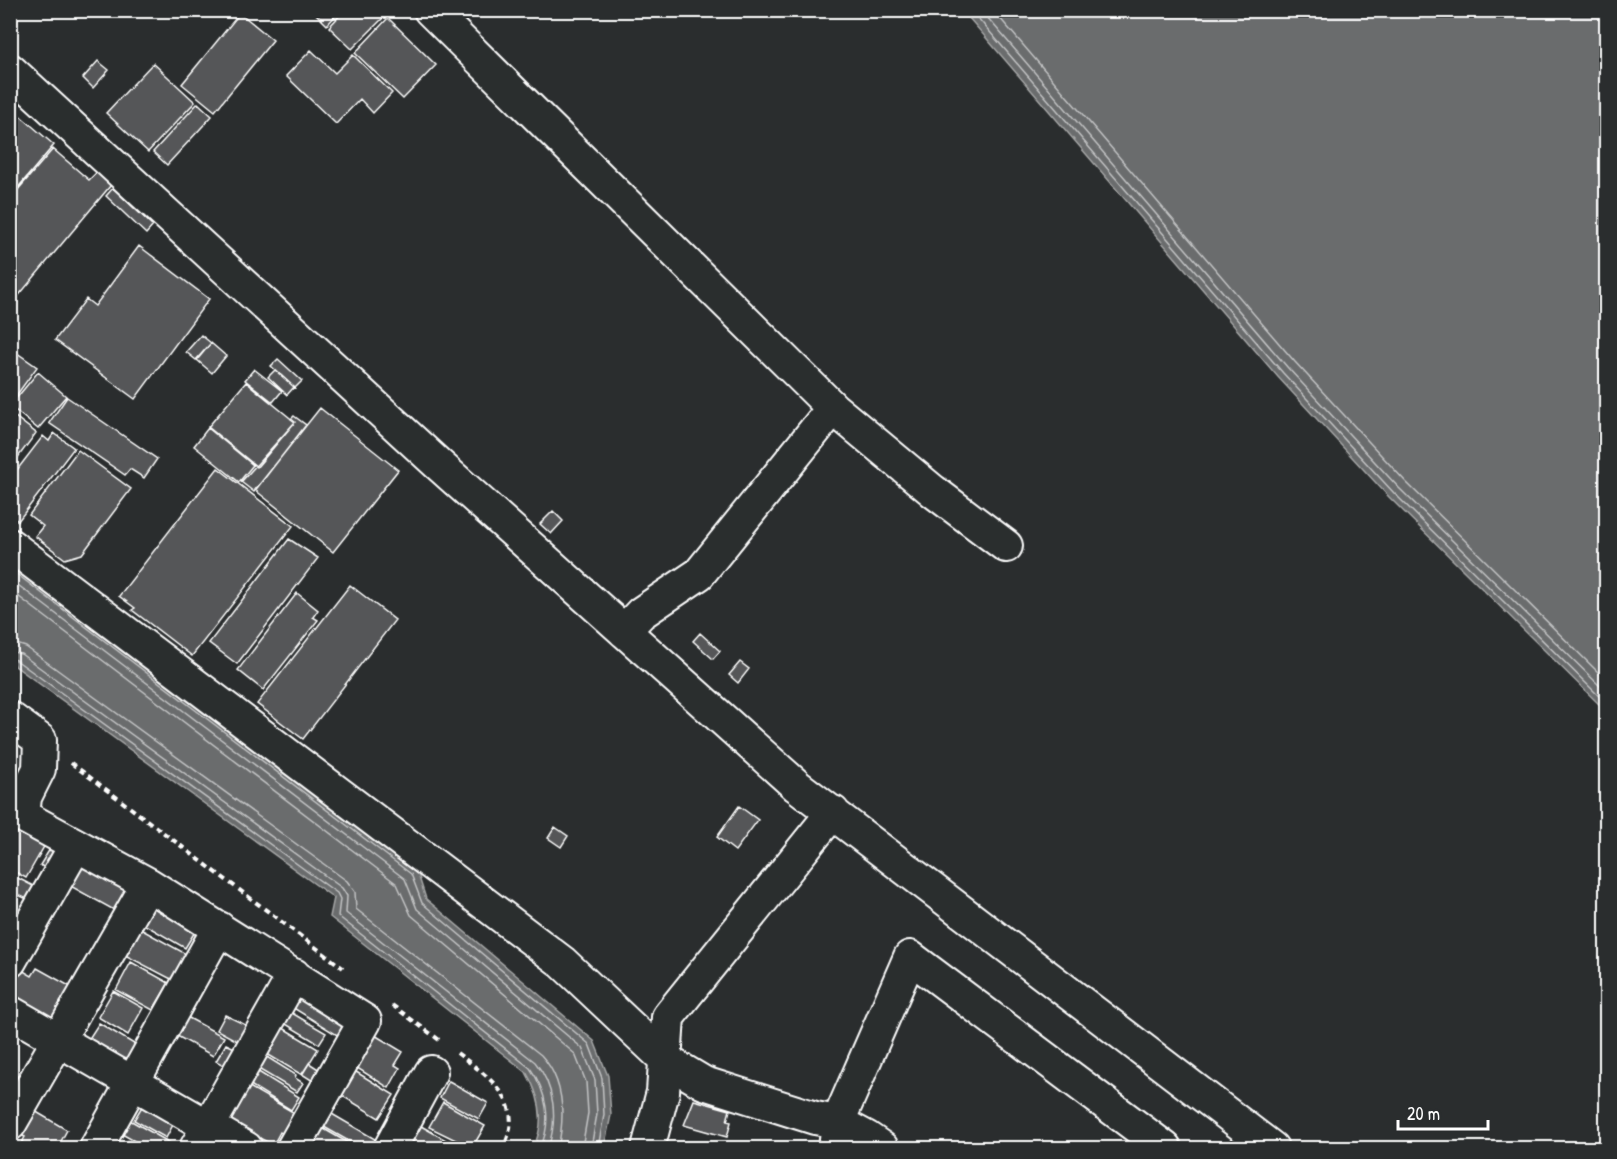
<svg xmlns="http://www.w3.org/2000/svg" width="1617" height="1159" font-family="'Patrick Hand',sans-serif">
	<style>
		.water { fill: #6a6c6d; stroke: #a6a7a7; stroke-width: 1.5 }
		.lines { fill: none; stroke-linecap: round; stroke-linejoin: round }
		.shore { stroke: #c3c4c5; stroke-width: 1.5 }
		.building { fill: #555758; stroke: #fff; stroke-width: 1.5 }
		.minor-casing { stroke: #fff; stroke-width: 36 }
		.path { stroke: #fff; stroke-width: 4; stroke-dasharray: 6 4.5; stroke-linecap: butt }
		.minor { stroke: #2a2d2e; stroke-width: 32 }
	</style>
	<rect width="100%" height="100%" fill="#2a2d2e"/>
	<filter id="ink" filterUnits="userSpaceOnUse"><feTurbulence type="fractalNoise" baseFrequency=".0167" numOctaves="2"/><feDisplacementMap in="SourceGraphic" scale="12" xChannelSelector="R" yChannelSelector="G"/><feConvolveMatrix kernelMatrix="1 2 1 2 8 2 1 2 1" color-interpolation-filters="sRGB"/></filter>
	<g filter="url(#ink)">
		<path class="water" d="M963 11H1606V711L1389 497 1278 377Z
			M10 562 417 871 426 899 594 1041 608 1076 611 1115 604 1148H533C546 1123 540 1096 526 1072L330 917 334 898 11 663Z"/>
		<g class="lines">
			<path class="shore" d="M971 10 1283 373 1394 493 1606 703
				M981 10 1288 368 1399 488 1606 692
				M993 10 1295 362 1405 481 1606 680
				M10 569 411 874 422 903 589 1044 602 1078 604 1115 598 1148
				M10 579 405 879 417 909 582 1048 595 1080 597 1114 591 1148
				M10 590 397 884 411 915 575 1054 586 1082 588 1113 582 1148
				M10 642 26 647 347 881 355 892 356 909 541 1055C565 1081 565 1116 558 1148
				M10 651 21 654 342 888 347 896 346 913 535 1062C555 1086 558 1119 548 1148
				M10 659 16 660 337 893 340 899 338 916 530 1068C546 1090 553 1122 540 1148"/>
		</g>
		<path class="building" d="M312 10H341L327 25Z
			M345 10H382L386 15 352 49 329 27Z
			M240 13 273 40 215 111 182 84Z
			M388 18 436 65 403 99 355 53Z
			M311 50 335 73 353 55 392 93 373 113 360 99 336 124 286 76Z
			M98 61 109 70 93 88 83 78Z
			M153 63 195 102 148 152 106 113Z
			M198 103 212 116 167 165 153 152Z
			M10 107 54 145 10 197Z
			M53 149 89 180 97 172 111 185 10 306V199Z
			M113 188 153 226 146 234 106 196Z
			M139 246 209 299 135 399 55 340 86 299 95 306Z
			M201 335 211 343 196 360 186 352Z
			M211 343 226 356 212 373 197 360Z
			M10 348 37 367 10 404Z
			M278 359 302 381 295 388 271 366Z
			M254 369 282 391 273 402 245 380Z
			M275 370 294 387 287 395 268 377Z
			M38 372 66 396 38 429 10 406Z
			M246 382 295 422 257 467 208 427Z
			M67 397 157 459 144 478 130 469 125 475 49 423Z
			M320 408 398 470 333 552 255 490Z
			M10 413 36 433 10 468Z
			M294 416 306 425 254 492 241 482 295 422 291 419Z
			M208 428 253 465 239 482 194 446Z
			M54 433 74 448 18 521 10 515V479L43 436 49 441Z
			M78 450 131 489 82 554 65 559 35 536 43 526 29 515Z
			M218 468 293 526 192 656 132 610 135 608 119 596Z
			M553 511 563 521 551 534 540 524Z
			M289 539 318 558 237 664 209 643Z
			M350 585 395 620 303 739 257 704Z
			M297 593 318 610 313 617 318 620 263 690 238 670Z
			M700 633 720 651 713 659 693 641Z
			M740 662 749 669 738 683 729 675Z
			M10 746 17 749 10 760Z
			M739 806 758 820 735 851 717 837Z
			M10 823 46 843 26 878 10 869Z
			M555 827 568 836 561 847 548 838Z
			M53 844 61 849 48 870 40 865Z
			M78 860 127 887 114 910 65 883Z
			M10 874 37 888 27 899 10 891Z
			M151 904 196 930 185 948 140 922Z
			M10 913 21 920 15 931 10 928Z
			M135 926 186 954 173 980 121 953Z
			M131 962 169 983 153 1010 116 990Z
			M37 968 73 988 56 1020 10 994V985L20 969 32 976Z
			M296 990 351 1023 342 1038 287 1004Z
			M113 991 143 1008 128 1035 98 1017Z
			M285 1009 326 1033 319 1044 279 1020Z
			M225 1015 250 1027 241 1043 217 1030Z
			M187 1017 224 1037 213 1056 177 1036Z
			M99 1023 139 1047 128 1064 88 1040Z
			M278 1025 318 1049 302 1075 262 1051Z
			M373 1034 403 1052 395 1065 400 1068 389 1088 354 1066Z
			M226 1044 239 1050 229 1068 216 1061Z
			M262 1054 296 1075 295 1078 303 1083 297 1092 255 1067Z
			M309 1063 323 1072 316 1083 302 1074Z
			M252 1068 299 1097 291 1110 244 1081Z
			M353 1070 394 1095 379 1118 339 1094Z
			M449 1081 488 1103 479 1119 440 1098Z
			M246 1085 298 1115 291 1120 283 1134 280 1132 273 1145 225 1120Z
			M694 1100 730 1110 727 1121 731 1122 727 1137 684 1125Z
			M443 1102 485 1126 472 1148 429 1127Z
			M144 1103 175 1121 166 1138 134 1120Z
			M33 1110 67 1130 58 1147 60 1148H19L25 1137 20 1135Z
			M325 1110 380 1142 377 1148H361L317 1123Z
			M128 1119 179 1148H147L120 1133Z
			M317 1125 357 1148H303Z
			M421 1126 460 1148H409Z
			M128 1141 141 1148H124Z"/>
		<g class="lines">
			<defs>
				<path id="minor" d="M430 10 833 408 933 491 1006 546
					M10 70 438 464 797 786 1272 1148
					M10 545 562 962 667 1061 704 1083 815 1118 838 1122 866 1137 882 1148
					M624 631 641 613 699 574 833 408
					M10 718 40 740 39 769 25 797 23 816
					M10 809 148 884 365 1021 293 1148
					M10 961 76 845
					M10 1012 246 1148
					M10 1124 148 884
					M96 1148 219 928
					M196 1148 294 975
					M390 1148 431 1072
					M648 1148 663 1092 668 1017 833 812
					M835 1148 838 1122 910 957 1165 1148"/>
			</defs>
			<use href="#minor" class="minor-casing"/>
			<path class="path" d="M71 763 343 968
				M392 1005 442 1042
				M457 1053C490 1078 527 1102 503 1148"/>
			<use href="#minor" class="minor"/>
		</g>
	</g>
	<rect width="1617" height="1159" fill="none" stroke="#2a2d2e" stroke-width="36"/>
	<rect x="18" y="18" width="1581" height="1123" fill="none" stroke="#fff" stroke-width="2" filter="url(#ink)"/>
	<path d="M1398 1120v9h90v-9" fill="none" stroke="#ffffff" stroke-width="3"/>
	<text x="1407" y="1120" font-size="18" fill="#ffffff" stroke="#2a2d2e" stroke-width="4.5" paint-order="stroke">20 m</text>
</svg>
